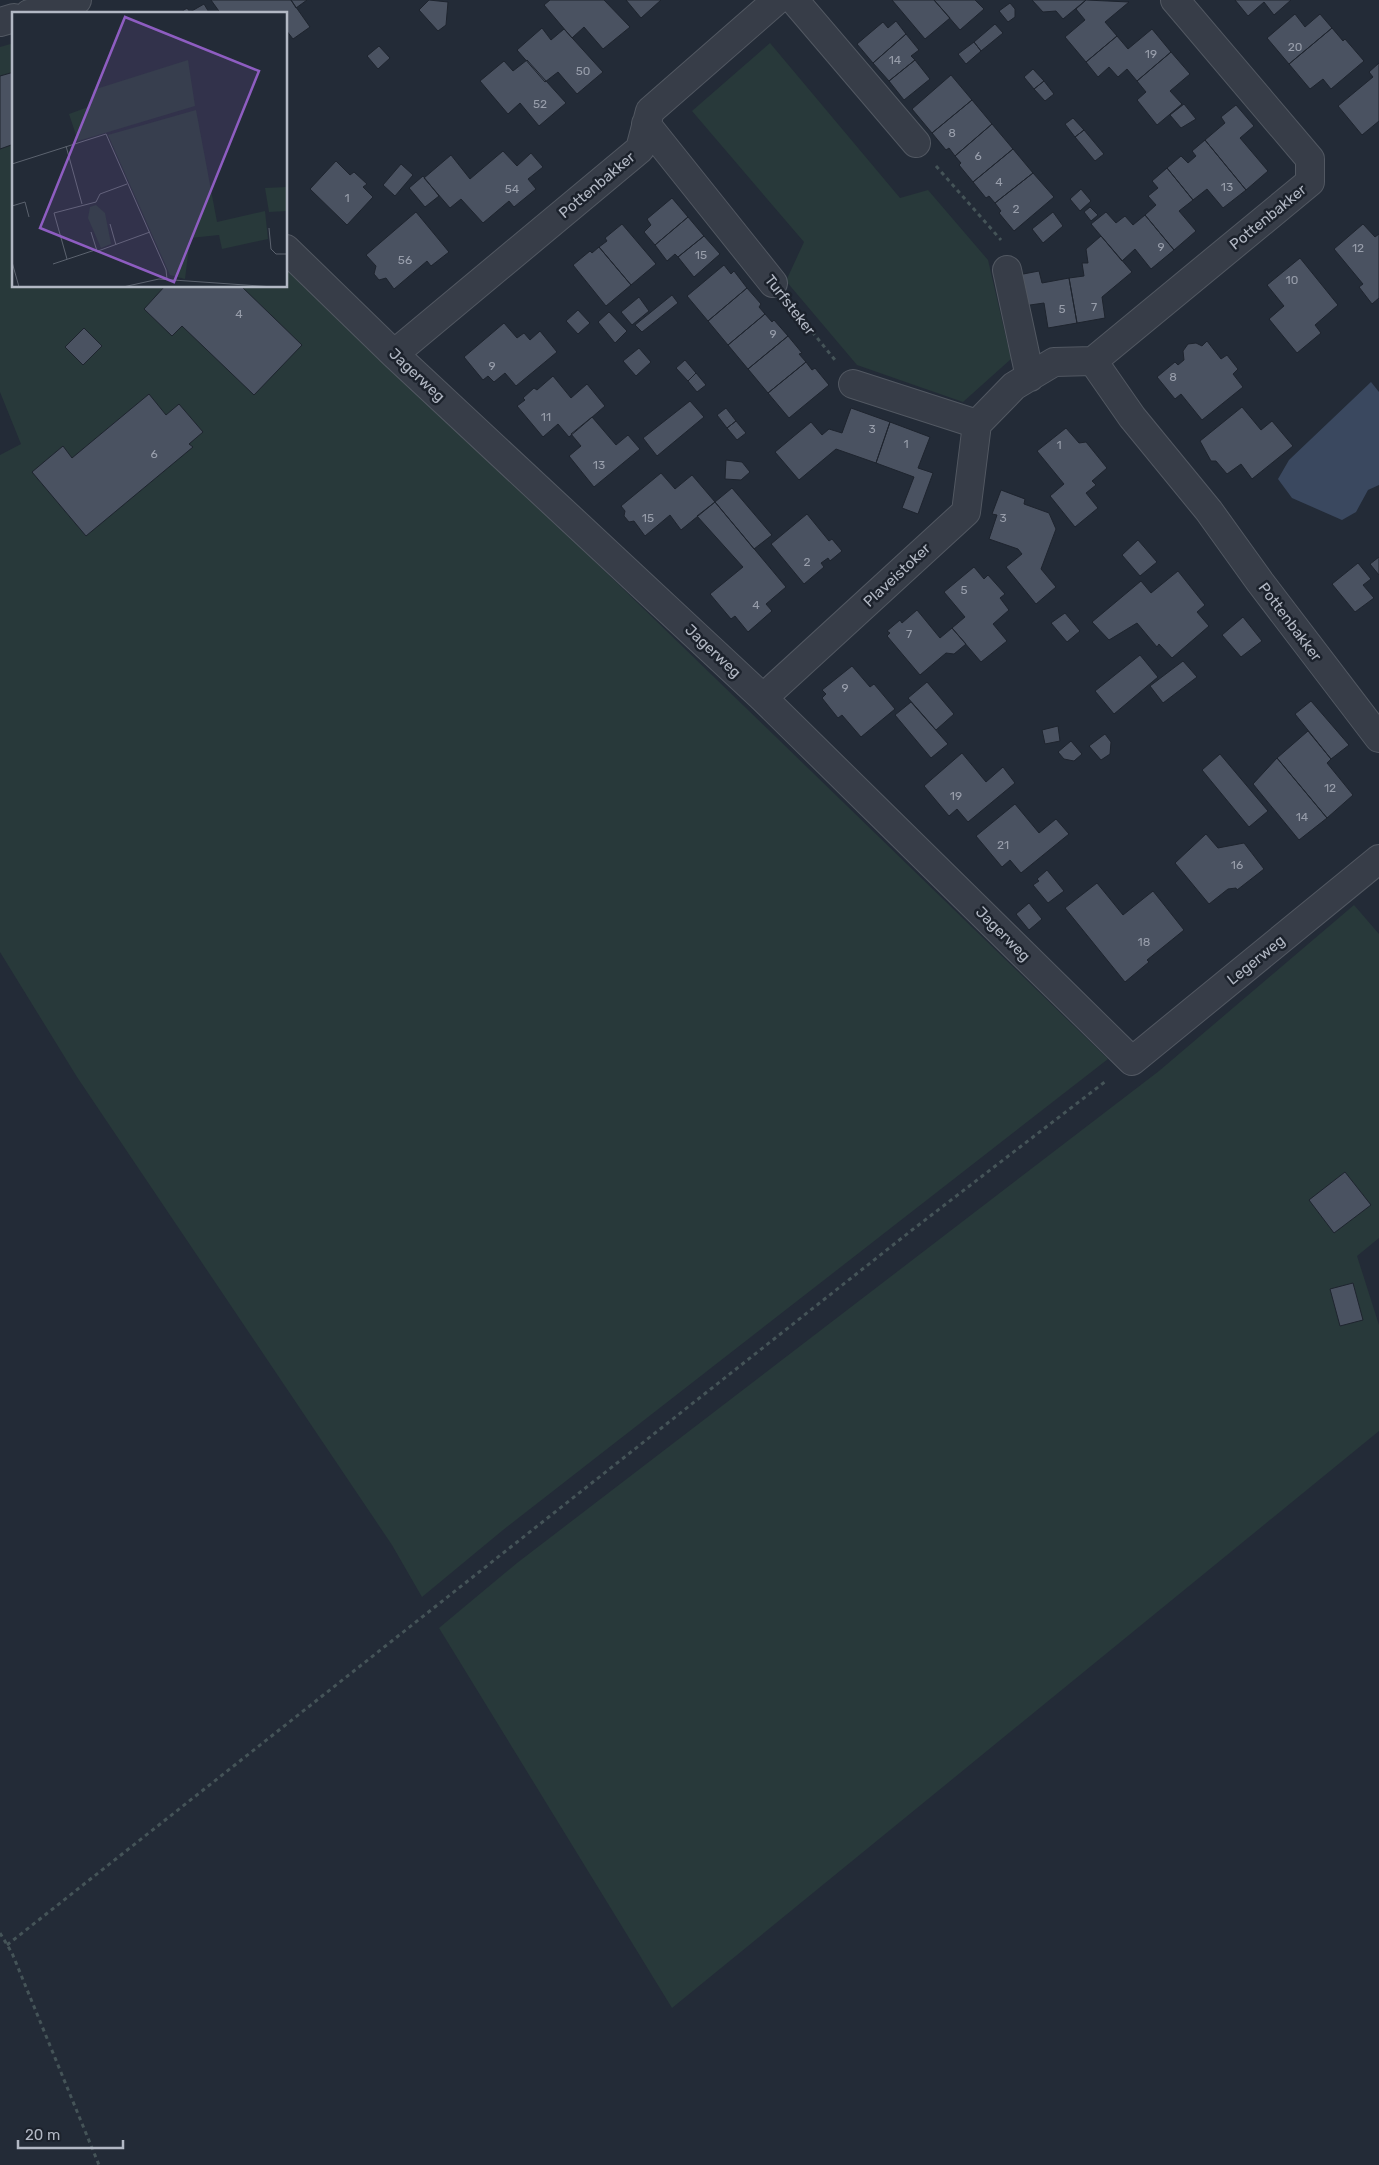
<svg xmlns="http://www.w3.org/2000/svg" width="1379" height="2165" font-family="Rubik,sans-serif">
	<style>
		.green { fill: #28393a }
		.water { fill: #3a485f }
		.building { fill: #4a5261; stroke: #1e242e }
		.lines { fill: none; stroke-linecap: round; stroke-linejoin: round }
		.minor-casing { stroke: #525862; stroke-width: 30 }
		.tertiary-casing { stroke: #525862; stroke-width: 30 }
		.path { stroke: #455458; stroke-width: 3; stroke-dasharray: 4 4; stroke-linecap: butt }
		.minor { stroke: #373d48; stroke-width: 28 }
		.tertiary { stroke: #373d48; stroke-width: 28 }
		.labels { text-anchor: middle; stroke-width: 5; stroke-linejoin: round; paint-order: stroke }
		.number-label { font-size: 12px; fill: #989eab }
		.street-label { font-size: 15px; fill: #b2b8c4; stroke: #1c222c }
		.inset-road { fill: none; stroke: #5c636f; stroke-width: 1 }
		.view { fill: #8e5dc1; fill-opacity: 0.15; stroke: #8e5dc1; stroke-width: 2.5 }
		.inset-edge { fill: none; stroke: #b2b8c4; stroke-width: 2.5 }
	</style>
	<rect width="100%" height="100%" fill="#232b37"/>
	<path class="green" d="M14 43V286H286V262L1108 1059 503 1530 422 1597 392 1545 77 1077 0 952V455L21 444 0 392V47Z
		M770 43 900 198 928 190 988 260 1011 359 963 402 857 365 786 281 804 242 692 111Z
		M1354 905 1379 934V1238L1357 1256 1379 1325V1431L672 2008 439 1628 517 1563 1159 1071Z"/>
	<path class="water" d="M1371 382 1379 392V485L1368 490 1356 512 1342 520 1292 498 1278 479 1289 460Z"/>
	<path class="building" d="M211 0H291L310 27 293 39 286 30V14H221Z
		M291 0H307L296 8Z
		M429 0 448 2 446 25 438 31 419 10Z
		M550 0H604L630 27 603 49 584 27 572 38 544 5Z
		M626 0H661L641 18Z
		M892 0H934L950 18 925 39Z
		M934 0H975L984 9 960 30Z
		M1032 0H1086L1063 19 1056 11 1043 12Z
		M1086 0 1129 2 1105 22 1117 36 1086 62 1065 37 1085 20 1076 9Z
		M1235 0H1291L1274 15 1264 2 1248 16Z
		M1010 3 1015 9V17L1008 22 999 11Z
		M204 4 210 14H178L187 8 190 12Z
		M1295 14 1305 27 1320 14 1332 28 1289 64 1267 38Z
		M896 21 906 34 873 63 857 44 883 22 888 28Z
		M995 24 1003 33 981 51 974 42Z
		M542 28 551 40 564 29 603 72 577 94 558 72 545 82 517 50Z
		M1332 28 1343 41 1345 39 1364 61 1331 89 1323 79 1310 89 1289 64Z
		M1152 29 1171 52 1137 81 1127 69 1118 77 1109 67 1098 77 1086 62 1117 36 1128 49Z
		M906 34 919 50 911 56 915 60 889 81 873 63Z
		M974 42 981 51 966 64 958 54Z
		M379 46 390 58 378 69 367 56Z
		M1171 52 1190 74 1170 91 1182 104 1157 125 1137 100 1146 92 1137 81Z
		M527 60 566 103 539 126 520 103 508 114 480 81 504 61 513 71Z
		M915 60 930 79 904 100 889 81Z
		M1379 63V121L1362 135 1338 106 1373 77 1369 72Z
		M1033 69 1044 81 1034 89 1024 77Z
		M14 72V144L0 149V76Z
		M951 75 972 100 932 133 912 109Z
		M1044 81 1054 94 1045 101 1034 89Z
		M972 100 992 124 955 156 949 148 946 150 932 133Z
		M1184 104 1196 119 1181 128 1170 115Z
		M1236 105 1254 126 1240 138 1268 171 1246 190 1205 140 1225 123 1221 117Z
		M1073 118 1084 130 1075 137 1065 124Z
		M992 124 1013 149 973 182 959 165 961 163 955 156Z
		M1084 130 1104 154 1095 161 1075 137Z
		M1205 140 1246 190 1223 208 1207 189 1193 200 1167 168 1181 156 1188 163 1196 156 1192 151Z
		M1013 149 1033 173 995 203 989 196 986 198 973 182Z
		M503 151 517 166 531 153 543 167 528 179 536 189 514 207 509 201 483 223 461 199 450 208 424 178 451 155 470 179Z
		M336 161 350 175 354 172 367 184 363 187 373 197 347 225 310 189Z
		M401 164 413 175 395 196 383 185Z
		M1167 168 1193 200 1179 211 1196 231 1174 250 1145 215 1156 205 1148 196 1158 188 1152 181Z
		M1033 173 1054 197 1014 231 999 213 1001 211 995 203Z
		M423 176 439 196 425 207 409 188Z
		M1081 189 1091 201 1080 211 1070 199Z
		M672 198 688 217 655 245 644 232 651 225 647 219Z
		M1090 207 1098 215 1091 221 1084 212Z
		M416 212 449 252 431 266 427 261 394 289 386 278 379 280 374 274 376 266 366 255Z
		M1053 212 1063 226 1043 243 1032 229Z
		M1106 212 1116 223 1125 216 1133 225 1145 215 1174 250 1151 269 1135 249 1122 261 1091 224Z
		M688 217 704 236 678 257 675 254 667 261 655 245Z
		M622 224 656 264 631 285 599 247 607 241 605 238Z
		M1363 224 1375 237 1379 234V298L1372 304 1359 287 1363 284 1334 249Z
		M704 236 720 254 694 277 678 257Z
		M1101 236 1132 272 1102 297 1105 318 1077 323 1069 278 1084 276 1082 263H1088L1086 249Z
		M599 247 631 285 606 306 573 265 590 251 592 253Z
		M1300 258 1338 305 1315 325 1321 333 1297 353 1269 319 1284 306 1267 285Z
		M724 265 731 274 734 271 747 288 708 321 687 296Z
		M1039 271 1042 283 1069 278 1077 323 1048 328 1044 303 1023 306 1018 275Z
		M165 286H241L302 345 254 395 182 326 172 336 144 309Z
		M747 288 761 304 759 307 765 314 728 345 708 321Z
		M672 295 678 303 642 332 635 325Z
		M639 297 649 311 632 325 621 312Z
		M578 310 590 323 578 334 566 321Z
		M609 312 627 331 615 343 598 322Z
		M765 314 772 322 774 320 788 336 748 369 728 345Z
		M504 323 517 338 524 333 530 340 540 331 557 352 516 386 505 373 494 382 488 376 483 380 464 357Z
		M84 328 102 346 83 365 65 347Z
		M788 336 802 353 799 354 806 362 768 393 748 369Z
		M1207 341 1221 359 1227 355 1238 369 1233 374 1243 387 1202 420 1181 394 1175 399 1157 377 1175 362 1178 365 1184 360 1183 351 1188 344 1196 343 1202 346Z
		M639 348 651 362 636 376 623 361Z
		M685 360 696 373 688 381 676 368Z
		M806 362 812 370 815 368 829 385 789 418 768 393Z
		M696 373 706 385 697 392 688 381Z
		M553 376 571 398 587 384 605 406 569 437 558 424 543 437 517 406 525 400 523 398 534 388 537 390Z
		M149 394 166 415 179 404 203 432 189 444 193 447 86 536 32 472 63 446 72 458Z
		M690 401 704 417 657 456 643 438Z
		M1242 407 1261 430 1272 421 1293 446 1252 479 1241 464 1227 474 1216 461H1211L1200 441Z
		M726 408 736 421 727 428 717 415Z
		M851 408 890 422 876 463 836 449 799 480 775 452 811 422 822 435 829 429 842 433Z
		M592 417 616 445 628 435 640 449 594 487 569 456 581 446 571 434Z
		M736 421 746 433 737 440 727 428Z
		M890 422 930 437 918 468 933 473 918 514 902 508 914 477 876 463Z
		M1066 428 1079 443 1086 442 1107 468 1092 481 1096 485 1086 493 1098 508 1075 527 1050 496 1064 484 1037 451Z
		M726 460 742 462 750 472 741 480 725 479Z
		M661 473 675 489 692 475 715 502 681 530 670 515 645 536 634 521 629 522 624 516 625 511 621 506Z
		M732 488 772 535 754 549 715 502Z
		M1001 490 1025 499 1024 504 1049 513 1056 529 1041 569 1056 587 1036 604 1006 567 1022 554 1018 549 989 539 997 515 992 514Z
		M715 502 786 587 766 604 772 611 748 632 735 616 731 619 710 594 743 567 697 516Z
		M807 514 829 541 832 539 842 551 830 561 828 558 821 563 824 567 804 584 771 544Z
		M1138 540 1157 562 1140 576 1122 555Z
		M1379 557V575L1370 564Z
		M1358 563 1371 579 1363 585 1374 598 1355 612 1332 584Z
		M974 567 984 579 988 575 1005 594 1000 598 1009 610 993 624 1007 641 981 662 952 628 965 617 944 592Z
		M1178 571 1205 605 1197 612 1209 626 1172 658 1159 644 1157 647 1137 623 1109 640 1092 622 1141 581 1151 593Z
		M917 610 940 638 952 628 966 644 954 654 946 653 920 675 887 636 890 633 887 631 900 620 902 623Z
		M1065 613 1080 631 1067 642 1051 623Z
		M1243 617 1262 641 1241 657 1222 635Z
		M1140 655 1158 677 1114 714 1095 691Z
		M1183 661 1197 677 1163 703 1150 686Z
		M852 666 870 687 874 684 895 709 861 737 842 715 838 718 822 698 826 694 822 690Z
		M927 682 954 714 936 730 908 698Z
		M1311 701 1349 745 1331 759 1295 714Z
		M911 702 948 744 931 758 895 715Z
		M1058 726 1060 741 1045 744 1042 730Z
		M1308 731 1331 759 1327 763 1353 795 1327 818 1277 758Z
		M1105 734 1111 742 1110 754 1101 760 1089 746Z
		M1071 741 1082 754 1074 761 1064 759 1058 752Z
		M962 753 986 782 1003 767 1015 783 968 822 957 809 949 816 924 786Z
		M1220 754 1268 811 1249 827 1202 770Z
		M1277 758 1327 818 1299 840 1253 784Z
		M1015 804 1039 833 1056 819 1069 834 1021 873 1010 860 1002 867 976 836Z
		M1206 834 1218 848 1244 843 1264 869 1237 890 1236 888 1228 889 1209 904 1175 863Z
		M1047 870 1064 891 1048 903 1033 885 1039 881 1037 879Z
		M1097 883 1123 915 1153 891 1184 930 1147 960 1149 962 1125 982 1065 908Z
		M1029 903 1042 919 1029 930 1016 914Z
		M1345 1172 1371 1205 1334 1233 1309 1200Z
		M1353 1283 1363 1320 1340 1326 1330 1289Z"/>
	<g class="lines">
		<defs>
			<path id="minor" d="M794 0 916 143
				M646 124 773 283
				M286 249 394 354 763 698 1132 1061 1379 859
				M1007 270 1030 377
				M394 354 640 149 650 111 777 0
				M1093 361 1132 417 1209 511 1260 582 1379 738
				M853 384 977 424
				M977 424 1014 386 1054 362 1093 361 1310 182V159L1175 0
				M763 698 966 512 977 424"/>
			<path id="tertiary" d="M29 14 77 0
				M0 22 14 18"/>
		</defs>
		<use href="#minor" class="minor-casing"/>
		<use href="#tertiary" class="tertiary-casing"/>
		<path class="path" d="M936 166 1001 240
			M792 307 835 360
			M0 1933 12 1953 99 2165
			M7 1945 912 1230 1106 1081"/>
		<use href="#minor" class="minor"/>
		<use href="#tertiary" class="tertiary"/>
	</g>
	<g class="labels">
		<g class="number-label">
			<text x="1295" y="51">20</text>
			<text x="1151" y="58">19</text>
			<text x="895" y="64">14</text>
			<text x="583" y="75">50</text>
			<text x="540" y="108">52</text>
			<text x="952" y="137">8</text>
			<text x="978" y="160">6</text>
			<text x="999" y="186">4</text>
			<text x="1227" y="191">13</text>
			<text x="512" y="193">54</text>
			<text x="347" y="202">1</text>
			<text x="1016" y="213">2</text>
			<text x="1161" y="251">9</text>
			<text x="1358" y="252">12</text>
			<text x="701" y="259">15</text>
			<text x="405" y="264">56</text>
			<text x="1292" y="284">10</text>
			<text x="1094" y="311">7</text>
			<text x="1062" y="313">5</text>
			<text x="239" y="318">4</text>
			<text x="773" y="338">9</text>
			<text x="492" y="370">9</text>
			<text x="1173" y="381">8</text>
			<text x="546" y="421">11</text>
			<text x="872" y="433">3</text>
			<text x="906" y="448">1</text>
			<text x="1059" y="449">1</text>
			<text x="154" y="458">6</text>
			<text x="599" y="469">13</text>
			<text x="648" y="522">15</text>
			<text x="1003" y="522">3</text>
			<text x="807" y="566">2</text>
			<text x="964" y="594">5</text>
			<text x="756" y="609">4</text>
			<text x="909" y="638">7</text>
			<text x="845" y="692">9</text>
			<text x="1330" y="792">12</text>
			<text x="956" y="800">19</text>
			<text x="1302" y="821">14</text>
			<text x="1003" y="849">21</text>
			<text x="1237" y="869">16</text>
			<text x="1144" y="946">18</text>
		</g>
		<g class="street-label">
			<text transform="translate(597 185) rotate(-40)" y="5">Pottenbakker</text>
			<text transform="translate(1268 217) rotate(-39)" y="5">Pottenbakker</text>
			<text transform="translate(790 305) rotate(52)" y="5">Turfsteker</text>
			<text transform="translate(417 375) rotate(43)" y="5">Jagerweg</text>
			<text transform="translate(897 575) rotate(-43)" y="5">Plaveistoker</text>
			<text transform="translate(1290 622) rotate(53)" y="5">Pottenbakker</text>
			<text transform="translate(713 651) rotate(43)" y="5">Jagerweg</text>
			<text transform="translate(1003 934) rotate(45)" y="5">Jagerweg</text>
			<text transform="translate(1256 960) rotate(-39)" y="5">Legerweg</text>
		</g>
	</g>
	<g transform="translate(12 12)">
		<rect width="275" height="275" fill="#232b37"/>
		<path d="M176 48 183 94 66 129 57 102 79 94 81 78ZM184 98 205 210 253 199 256 227 210 237 207 223 178 226 173 267 158 263 96 123ZM275 175V199L257 200 253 176ZM84 193 93 201 99 232 89 236 76 206 78 195Z" fill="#28393a"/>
		<path class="inset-road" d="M54 134 70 192M0 152 94 122 154 258 155 267M84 190 88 182 115 172M0 194 13 190 17 205M98 212 104 233M257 216 259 237 264 242H275M79 220 85 239M55 247 42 201 84 190M0 250 7 275M41 252 83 238 86 239 138 220M111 275 147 267 262 275"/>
		<path class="view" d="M113 5 247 59 162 270 28 216Z"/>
		<rect width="275" height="275" class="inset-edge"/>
	</g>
	<path d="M18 2140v8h105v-8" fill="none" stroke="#b2b8c4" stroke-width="2.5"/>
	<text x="25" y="2140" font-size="15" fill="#b2b8c4" stroke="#1c222c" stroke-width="4" paint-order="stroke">20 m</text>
</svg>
